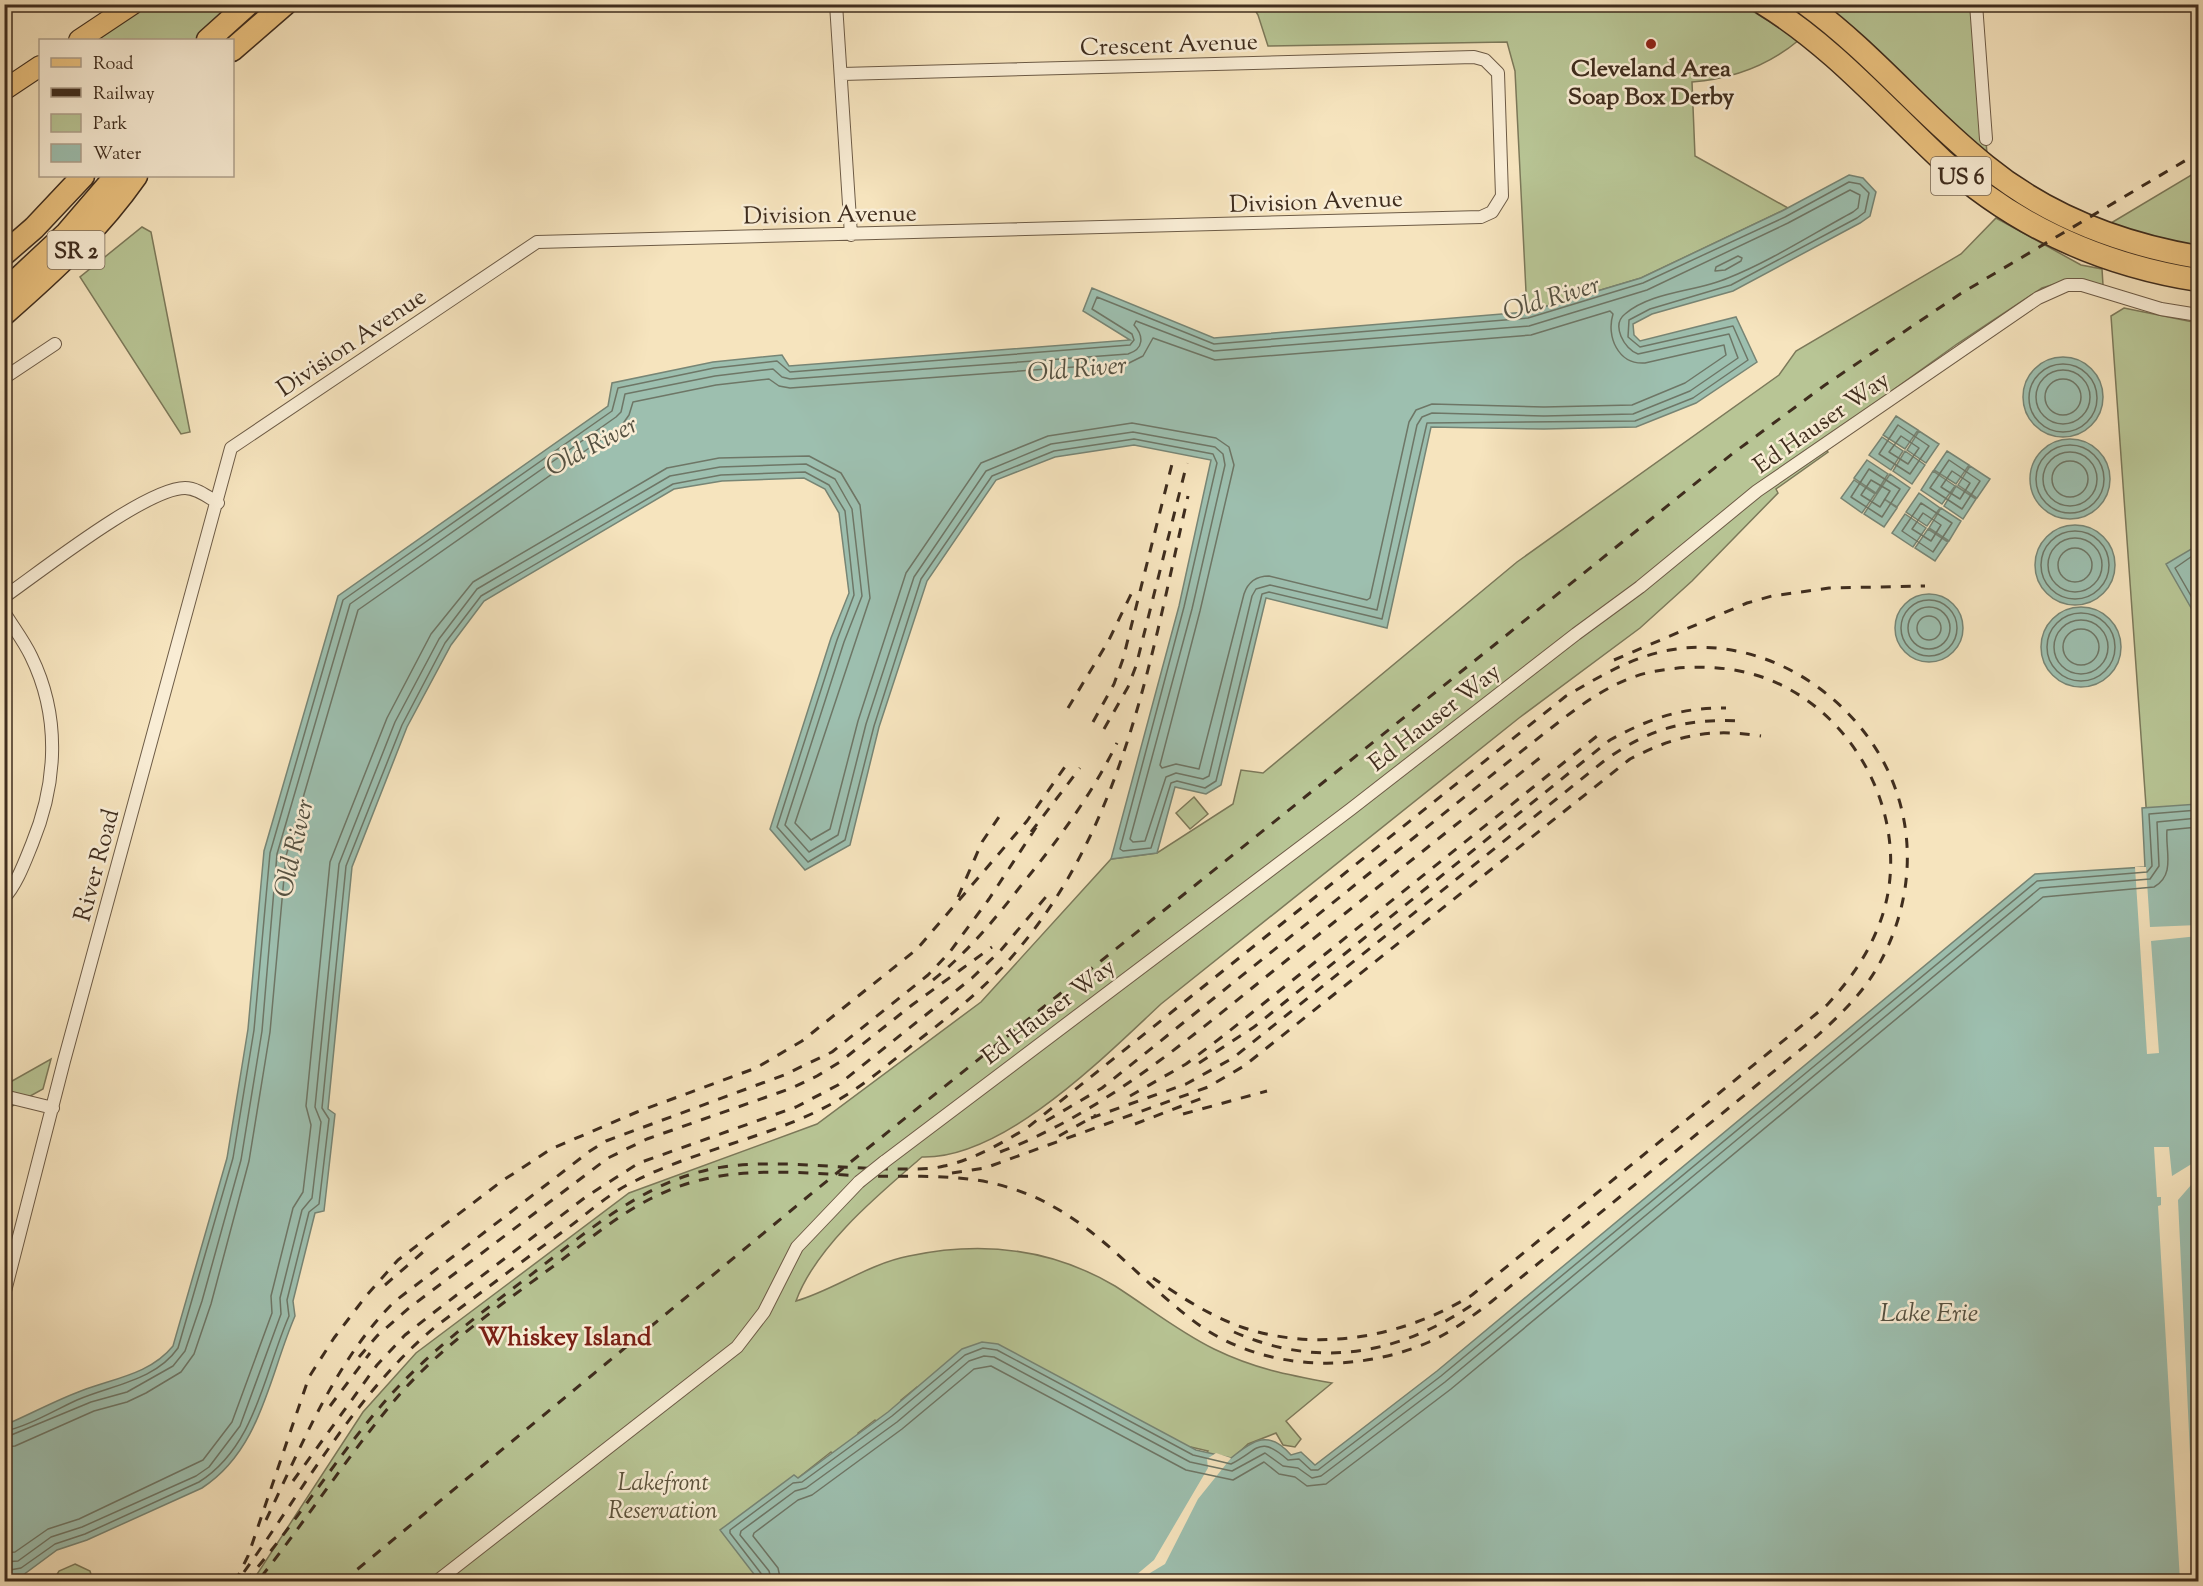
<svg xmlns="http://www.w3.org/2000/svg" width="2203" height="1586" font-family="'Sorts Mill Goudy',serif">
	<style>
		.green { fill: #b8c595; stroke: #7c795a; stroke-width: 1.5 }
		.water { fill: #9dbfaf; stroke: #778575; stroke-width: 1.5 }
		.pier { fill: #f6e4be }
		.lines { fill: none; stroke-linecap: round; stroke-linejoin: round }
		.shore { stroke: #6e7666; stroke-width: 1.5 }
		.minor-casing { stroke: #6d5b46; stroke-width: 14 }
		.primary-casing { stroke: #3f2d1e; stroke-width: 22 }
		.motorway-casing { stroke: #3f2d1e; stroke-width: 25 }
		.minor { stroke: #f9edd5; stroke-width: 12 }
		.primary { stroke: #ebc27f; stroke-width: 20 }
		.motorway { stroke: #ebc27f; stroke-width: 22 }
		.rail { stroke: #3f2d1e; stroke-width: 3; stroke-dasharray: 10 10; stroke-linecap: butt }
		.minor-bridge-casing { stroke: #6d5b46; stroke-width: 14; stroke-linecap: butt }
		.minor-bridge { stroke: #f9edd5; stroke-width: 12 }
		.poi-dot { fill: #8f2418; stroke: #f9edd5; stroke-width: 2 }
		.labels { text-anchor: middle; stroke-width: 5; stroke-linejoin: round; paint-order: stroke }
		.shield { fill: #f9edd5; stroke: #776755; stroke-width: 1.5 }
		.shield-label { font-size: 22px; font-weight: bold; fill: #3f2d1e }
		.street-label { font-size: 24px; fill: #3f2d1e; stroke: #f9edd5 }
		.poi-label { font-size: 24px; font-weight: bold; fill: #3f2d1e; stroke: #f9edd5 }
		.park-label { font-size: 24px; font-style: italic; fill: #5d533c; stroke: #f9edd5 }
		.water-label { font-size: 26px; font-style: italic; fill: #565242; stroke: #f9edd5 }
		.neighbourhood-label { font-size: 26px; font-weight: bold; fill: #7a1f14; stroke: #f9edd5 }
	</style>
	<rect width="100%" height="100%" fill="#f6e4be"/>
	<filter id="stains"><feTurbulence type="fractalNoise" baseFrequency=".00333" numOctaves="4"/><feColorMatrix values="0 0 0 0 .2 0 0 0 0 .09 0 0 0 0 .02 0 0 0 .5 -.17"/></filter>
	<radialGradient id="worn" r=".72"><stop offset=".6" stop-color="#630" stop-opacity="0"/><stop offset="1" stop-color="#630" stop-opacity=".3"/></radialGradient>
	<path class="green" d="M133 5H248L208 40H79Z
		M1252 5H1743L1799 40C1768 66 1732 79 1692 82L1695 156 1788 208 1641 278 1527 312 1515 71 1507 42 1268 46 1258 15Z
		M1806 5H1976L1988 168Z
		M2198 171V247L2127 231 2111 223Z
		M1996 218 2081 265 2102 269 2103 285 2071 279 2042 288 1957 344 1821 442 1828 452 1776 489 1778 493 1692 581 1640 628 1519 718 1161 1004C1104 1057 1004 1159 922 1157 878 1195 816 1246 796 1301 834 1290 868 1264 909 1256 980 1241 1051 1248 1115 1286 1148 1307 1179 1332 1214 1349 1255 1369 1288 1375 1332 1383L1286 1421 1301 1439 1295 1447 1283 1445 1276 1433 1248 1444 1164 1524 1208 1451 1191 1447 1024 1516 917 1387 901 1400 1049 1581H1007L875 1420 858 1433 980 1581H938L831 1452 798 1478 796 1581 252 1582 363 1412 416 1353 629 1193 817 1124 981 1002 1111 859 1157 853 1233 804 1241 770 1263 773 1517 562 1779 375 1796 351 1961 254Z
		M142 227 151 232 190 432 181 434 80 277Z
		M2124 308 2198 323V914L2154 918 2111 316Z
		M1194 797 1208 814 1190 829 1176 813Z
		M51 1059 43 1089 5 1110V1085Z
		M75 1564 90 1571 93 1581H53L59 1571Z"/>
	<path class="water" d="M1849 175 1863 178 1876 192 1870 216 1860 223 1733 291 1652 314 1633 324 1634 335 1640 341 1736 317 1757 362 1696 403 1636 427 1544 429 1431 427 1387 628 1266 598 1221 785 1206 794 1175 787 1157 853 1111 859 1179 606 1211 460 1134 445 1055 457 996 480 927 581 879 727 850 845 805 870 770 829 831 638 849 593 839 513 825 489 804 478 722 481 674 489 484 601 451 645 407 727 352 867 328 1109 335 1114 324 1211 315 1213 293 1301 295 1316C269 1376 261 1450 202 1488L87 1540 57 1550 23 1575 5 1576V1425C31 1414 58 1399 86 1389 117 1378 151 1373 173 1346L227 1158 248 1029 264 851 338 596 608 406 612 383 713 362 782 355 789 366 1130 340 1083 311 1092 288 1214 338 1527 312 1641 278 1782 211Z
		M2023 397a40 40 0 1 1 80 0a40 40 0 1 1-80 0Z
		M1896 416 1918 430 1905 449 1883 435Z
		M1919 431 1939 444 1926 463 1907 450Z
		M1882 437 1903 451 1891 470 1869 455Z
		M2030 479a40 40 0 1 1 80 0a40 40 0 1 1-80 0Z
		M1905 451 1925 465 1912 484 1893 471Z
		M1947 451 1969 465 1956 484 1934 470Z
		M1867 460 1888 474 1876 493 1854 478Z
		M1970 466 1990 479 1977 498 1958 485Z
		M1933 471 1955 486 1942 504 1921 490Z
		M1890 474 1910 488 1897 507 1884 499 1897 508 1884 527 1864 514Z
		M1854 480 1875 494 1862 513 1841 498Z
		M1956 486 1976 499 1963 519 1944 506Z
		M1919 493 1940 508 1927 526 1906 512Z
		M1941 508 1961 521 1949 541 1929 528Z
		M1905 514 1926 528 1913 547 1892 533Z
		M2035 565a40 40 0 1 1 80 0a40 40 0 1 1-80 0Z
		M1928 529 1948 542 1935 561 1915 548Z
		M2198 545V620L2166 564Z
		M1895 628a34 34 0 1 1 68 0a34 34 0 1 1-68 0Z
		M2041 647a40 40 0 1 1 80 0a40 40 0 1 1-80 0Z
		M2198 804V1581L760 1582 720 1530 794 1475 798 1478 888 1412 962 1349 982 1342 998 1344 1196 1450 1231 1458C1253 1440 1269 1429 1291 1455L1301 1452 1315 1465 1437 1371 2035 874 2145 867 2142 808Z"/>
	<path class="pier" d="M2135 867H2146L2150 927 2198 925V936L2151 941 2159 1053 2147 1054Z
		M2154 1147H2169L2172 1176 2198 1160V1177L2178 1200 2196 1581H2180L2158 1206 2161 1205V1197H2157Z
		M1216 1453 1231 1458 1198 1499 1165 1564 1150 1573 1144 1581H1129L1154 1560 1208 1468 1207 1459Z"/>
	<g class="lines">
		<path class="shore" d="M1738 256 1742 258 1741 261 1725 270 1715 271 1716 267Z
			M2029 398a34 34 0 1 1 68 0a34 34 0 1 1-68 0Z
			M2036 397a27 27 0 1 1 54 0a27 27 0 1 1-54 0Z
			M2045 397a18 18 0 1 1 36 0a18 18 0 1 1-36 0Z
			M1898 425 1929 446 1910 474 1879 454Z
			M1901 436 1919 448 1908 464 1889 452Z
			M2036 479a34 34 0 1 1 68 0a34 34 0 1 1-68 0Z
			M2043 479a27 27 0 1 1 54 0a27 27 0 1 1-54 0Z
			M1949 460 1980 481 1962 509 1930 488Z
			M2052 479a18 18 0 1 1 36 0a18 18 0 1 1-36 0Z
			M1869 469 1900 489 1882 517 1851 497Z
			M1952 471 1970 483 1960 499 1941 487Z
			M1871 480 1890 491 1880 507 1861 495Z
			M1921 503 1952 523 1933 552 1902 531Z
			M1923 513 1941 525 1931 541 1912 529Z
			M2041 565a34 34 0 1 1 68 0a34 34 0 1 1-68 0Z
			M2048 565a27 27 0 1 1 54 0a27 27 0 1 1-54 0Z
			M2058 565a17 17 0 1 1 34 0a17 17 0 1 1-34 0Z
			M2198 552 2175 568 2198 608
			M1901 628a28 28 0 1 1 56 0a28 28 0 1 1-56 0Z
			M1908 628a21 21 0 1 1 42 0a21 21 0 1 1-42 0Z
			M2047 647a34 34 0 1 1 68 0a34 34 0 1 1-68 0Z
			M1917 628a12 12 0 1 1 24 0a12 12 0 1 1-24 0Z
			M2054 647a27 27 0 1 1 54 0a27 27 0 1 1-54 0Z
			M2063 647a18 18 0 1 1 36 0a18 18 0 1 1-36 0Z
			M4 1431C25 1428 57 1409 77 1400 111 1385 155 1381 178 1348L233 1158 254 1030 270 853 343 600 612 411 618 388 714 368 777 361 790 372 1130 345 1134 340 1132 334 1092 309 1097 297 1214 344 1528 318 1643 283 1785 217 1849 182 1860 184 1869 193 1865 212 1857 218 1731 285 1650 309 1629 320 1628 337 1640 347 1733 326 1748 360 1693 398 1635 421 1427 423 1382 619 1269 592 1262 594 1216 781 1205 788 1177 781 1171 783 1151 848 1123 851 1120 849 1184 607 1217 463 1213 454 1134 439 1054 451 992 476 921 579 874 726 845 840 808 862 777 827 837 640 854 595 845 511 829 485 805 472 721 475 673 484 481 596 445 643 402 725 346 866 322 1108 329 1119 319 1204 309 1212 287 1300 289 1316C264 1373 256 1446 199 1482L85 1534 55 1544 21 1568 10 1570
			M4 1438 91 1402 127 1392 173 1366 185 1351 202 1301 241 1160 262 1031 277 854 350 604 616 417 621 412 625 394 715 376 773 369 782 377 790 379 1128 354C1144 349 1144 336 1134 325L1136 321 1214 351 1529 326 1647 290 1788 223 1850 190 1860 195 1858 208 1853 212C1814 233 1769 262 1728 278 1696 292 1652 291 1625 314 1611 325 1624 349 1638 354L1729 334 1738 358 1690 391 1633 414 1544 416 1432 413 1422 417 1417 425 1377 610 1270 585 1256 589 1252 596 1209 776 1203 779 1176 773 1166 777 1145 841 1133 842 1130 839 1192 609 1225 465 1223 454 1215 447 1133 432 1051 444 986 471 914 577 866 724 838 835 809 852 785 825 844 642 862 596 852 509 835 479 806 464 720 467 670 476 477 589 439 639 395 722 339 864 315 1107 321 1122 312 1198 302 1210 280 1298 281 1314 240 1426 209 1467 196 1476 82 1527 51 1537 18 1561 4 1562
			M4 1447 15 1446 94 1411 127 1402 146 1393 181 1372 194 1354 211 1304 249 1161 270 1032 286 856 358 610 622 425 629 415 633 402 716 385 769 379 779 386 790 388 1129 363 1143 356 1153 338 1215 360 1531 335 1610 311 1613 314C1606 336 1618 365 1645 363L1724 345 1726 355 1685 383 1632 405 1544 407 1432 404 1416 410 1409 422 1370 598 1367 600 1269 576C1257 576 1248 582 1244 594L1199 769 1176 764 1162 768 1160 765 1200 611 1234 465 1229 447 1216 438 1132 423 1048 436 981 463 906 573 858 721 830 829 811 840 795 823 870 598 860 505 841 473 809 456 719 458 667 468 473 582 431 634 387 718 330 862 306 1106 311 1125 303 1192 293 1208 271 1296 272 1313 232 1422 203 1460 79 1519 48 1529 15 1552 4 1553
			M765 1582 763 1576 730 1533V1530L793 1483 802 1482 892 1416 965 1355 983 1348 997 1350 1193 1455 1231 1464C1259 1450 1259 1434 1288 1460L1299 1459 1311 1470H1318L1441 1376 2037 881 2147 872 2152 866 2149 814 2198 810
			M772 1582 769 1571 740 1535 741 1531 795 1491 806 1488 897 1422 969 1361 984 1356 994 1357 1190 1462 1232 1471 1265 1453 1283 1466 1298 1468 1312 1478 1321 1476 1445 1382 2040 888 2150 879 2159 866 2157 822 2198 818
			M781 1582 778 1568 753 1536 754 1533 798 1500 812 1495 902 1429 974 1369 991 1366 1186 1470 1233 1480 1264 1462 1279 1474 1295 1477 1307 1486 1326 1484 1451 1389 2043 897 2154 887C2176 875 2165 850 2167 830L2198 827"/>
		<defs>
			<path id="minor" d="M836 4 851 235
				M1976 4 1986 139
				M4 378 55 344
				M4 597C40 572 146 488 185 488 197 488 208 497 218 503
				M4 612C13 627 24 641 31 656 61 717 57 783 32 844 25 861 17 884 4 898
				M4 1096 53 1108
				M884 1162 1351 809 1576 634 1640 587 1757 491 2038 298 2067 285H2082L2161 309 2198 315
				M4 1295 64 1061 231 448 537 242 1481 217 1492 212 1502 196 1498 73 1485 60 1474 57 842 74
				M4 1573 6 1582
				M436 1582 737 1347 764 1312 797 1247 859 1182"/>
			<path id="primary" d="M79 40 133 4
				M4 90 40 66"/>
			<path id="motorway" d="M1764 4C1832 46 1884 106 1942 160 2015 226 2102 265 2198 280
				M1806 4C1872 52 1923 116 1986 166 2047 216 2122 244 2198 257
				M208 40 248 4
				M232 50 285 4
				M4 254 34 228 83 176
				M4 292 67 233 116 176
				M4 314C53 271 99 229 136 176"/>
		</defs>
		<use href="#minor" class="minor-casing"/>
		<use href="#primary" class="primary-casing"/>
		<use href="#motorway" class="motorway-casing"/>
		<use href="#minor" class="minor"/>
		<use href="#primary" class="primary"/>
		<use href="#motorway" class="motorway"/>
		<path class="rail" d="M1614 660 1747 603 1772 596 1829 588 1925 586
			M1068 708 1109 640 1135 586
			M1093 722 1114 684 1123 659 1173 460
			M1104 729 1128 687 1136 666 1187 463
			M1031 832 1080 768
			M958 897 982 842 1003 811
			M933 980C968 952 996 918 1023 883 1059 839 1092 794 1117 743
			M1199 1063 1254 1027 1610 740C1648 719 1682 707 1726 708
			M1130 1096 1186 1064 1223 1036 1597 736
			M1183 1114 1267 1091
			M1091 1118 1186 1084 1233 1058 1604 761C1648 729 1686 718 1740 721
			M1046 1121 1102 1088 1528 746C1565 718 1604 682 1651 672 1686 665 1725 665 1759 676 1860 709 1919 831 1877 930 1865 959 1848 982 1827 1005L1472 1295C1403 1338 1314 1354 1236 1325 1207 1314 1178 1295 1153 1278
			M1135 1124 1205 1097
			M1059 1136 1096 1115
			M1000 1152C1103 1113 1187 1040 1272 972 1363 899 1454 826 1546 753
			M952 1173 985 1168 1208 1087 1244 1066 1630 759C1677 735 1709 728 1761 736
			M385 1285 430 1246
			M1234 1332C1318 1369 1397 1355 1472 1305
			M359 1357 377 1336 409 1308 608 1158 647 1139 792 1088 817 1076 840 1062 912 1005 992 947
			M330 1406 370 1353
			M293 1481 377 1365 405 1335 437 1310 587 1196 639 1163 796 1107 838 1085 972 978 1001 950 1050 892
			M266 1520C302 1445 335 1361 394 1302L590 1151 606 1141 784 1075 832 1052 928 975 949 953 989 899 1037 826
			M244 1572C304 1489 356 1393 435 1327 478 1295 521 1262 565 1230 587 1214 608 1194 633 1182 697 1149 770 1138 833 1103 864 1086 892 1061 920 1039 956 1011 992 982 1021 946 1126 819 1152 652 1188 496
			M235 1582 248 1556 309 1377 334 1338 366 1296 398 1260 502 1181 551 1149 637 1112 756 1068 802 1041 917 949 1027 821 1069 761
			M245 1582C296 1524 336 1457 387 1399 429 1352 478 1315 528 1277 587 1232 647 1178 723 1167 780 1159 839 1169 896 1169 912 1169 929 1170 944 1166 975 1159 1000 1144 1027 1128L1566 696C1599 677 1631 657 1670 650 1719 641 1771 655 1812 683 1908 749 1935 866 1877 968 1862 994 1839 1016 1817 1036L1491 1302C1471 1317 1452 1332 1429 1342 1354 1375 1257 1371 1191 1319 1144 1283 1106 1236 1054 1207 1036 1196 1013 1188 992 1183 952 1174 908 1177 867 1176 815 1174 757 1167 705 1179 686 1183 668 1190 650 1199 617 1216 588 1240 559 1262 505 1302 445 1343 400 1394 349 1453 307 1520 257 1582
			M342 1582 817 1189 1732 454 1825 385 1960 294 2198 153"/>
		<defs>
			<path id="minor-bridge" d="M859 1182 884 1162"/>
		</defs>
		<use href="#minor-bridge" class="minor-bridge-casing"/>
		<use href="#minor-bridge" class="minor-bridge"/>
	</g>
	<circle class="poi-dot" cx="1651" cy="44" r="6"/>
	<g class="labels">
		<g class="shield">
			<rect x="1931" y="157" width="60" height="38" rx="4.5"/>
			<rect x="47.5" y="231" width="57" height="38" rx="4.5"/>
		</g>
		<g class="shield-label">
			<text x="1961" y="184">US 6</text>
			<text x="76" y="258">SR 2</text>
		</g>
		<g class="street-label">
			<text transform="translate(1169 44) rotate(-2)" y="8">Crescent Avenue</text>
			<text transform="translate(1316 201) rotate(-2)" y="8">Division Avenue</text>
			<text transform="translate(830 214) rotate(-1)" y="8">Division Avenue</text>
			<text transform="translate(351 342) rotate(-34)" y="8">Division Avenue</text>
			<text transform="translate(1821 422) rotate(-35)" y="8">Ed Hauser Way</text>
			<text transform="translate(1434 717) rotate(-38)" y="8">Ed Hauser Way</text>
			<text transform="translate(96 865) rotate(-75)" y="8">River Road</text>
			<text transform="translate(1048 1011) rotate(-37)" y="8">Ed Hauser Way</text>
		</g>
		<g class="poi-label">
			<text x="1651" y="76">Cleveland Area<tspan x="1651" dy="28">Soap Box Derby</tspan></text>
		</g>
		<g class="park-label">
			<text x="663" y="1490">Lakefront<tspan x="663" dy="28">Reservation</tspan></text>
		</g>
		<g class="water-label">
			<text transform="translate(1551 297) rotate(-17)" y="9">Old River</text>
			<text transform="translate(1077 368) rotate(-5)" y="9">Old River</text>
			<text transform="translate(591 445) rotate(-28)" y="9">Old River</text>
			<text transform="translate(293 848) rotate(-77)" y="9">Old River</text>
			<text x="1929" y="1321">Lake Erie</text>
		</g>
		<g class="neighbourhood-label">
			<text x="565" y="1345">Whiskey Island</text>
		</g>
	</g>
	<rect width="2203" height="1586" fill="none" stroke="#f6e4be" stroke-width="24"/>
	<rect x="6" y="6" width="2191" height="1574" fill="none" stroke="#3f2d1e" stroke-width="3"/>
	<rect x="12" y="12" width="2179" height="1562" fill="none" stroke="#3f2d1e" stroke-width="1.5"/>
	<rect x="39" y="39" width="195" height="138" fill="#f9edd5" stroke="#afa08c" stroke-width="1.5"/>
	<rect x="51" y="58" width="30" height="9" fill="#ebc27f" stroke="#afa08c" stroke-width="1.5"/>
	<text x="93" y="69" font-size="18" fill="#3f2d1e">Road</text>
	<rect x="51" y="88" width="30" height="9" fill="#3f2d1e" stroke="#afa08c" stroke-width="1.5"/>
	<text x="93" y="99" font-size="18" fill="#3f2d1e">Railway</text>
	<rect x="51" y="114" width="30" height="18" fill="#b8c595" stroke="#afa08c" stroke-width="1.5"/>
	<text x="93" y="129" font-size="18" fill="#3f2d1e">Park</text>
	<rect x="51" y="144" width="30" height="18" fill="#9dbfaf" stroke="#afa08c" stroke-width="1.5"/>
	<text x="93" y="159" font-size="18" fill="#3f2d1e">Water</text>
	<rect width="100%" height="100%" filter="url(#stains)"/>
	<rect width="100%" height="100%" fill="url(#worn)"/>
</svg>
